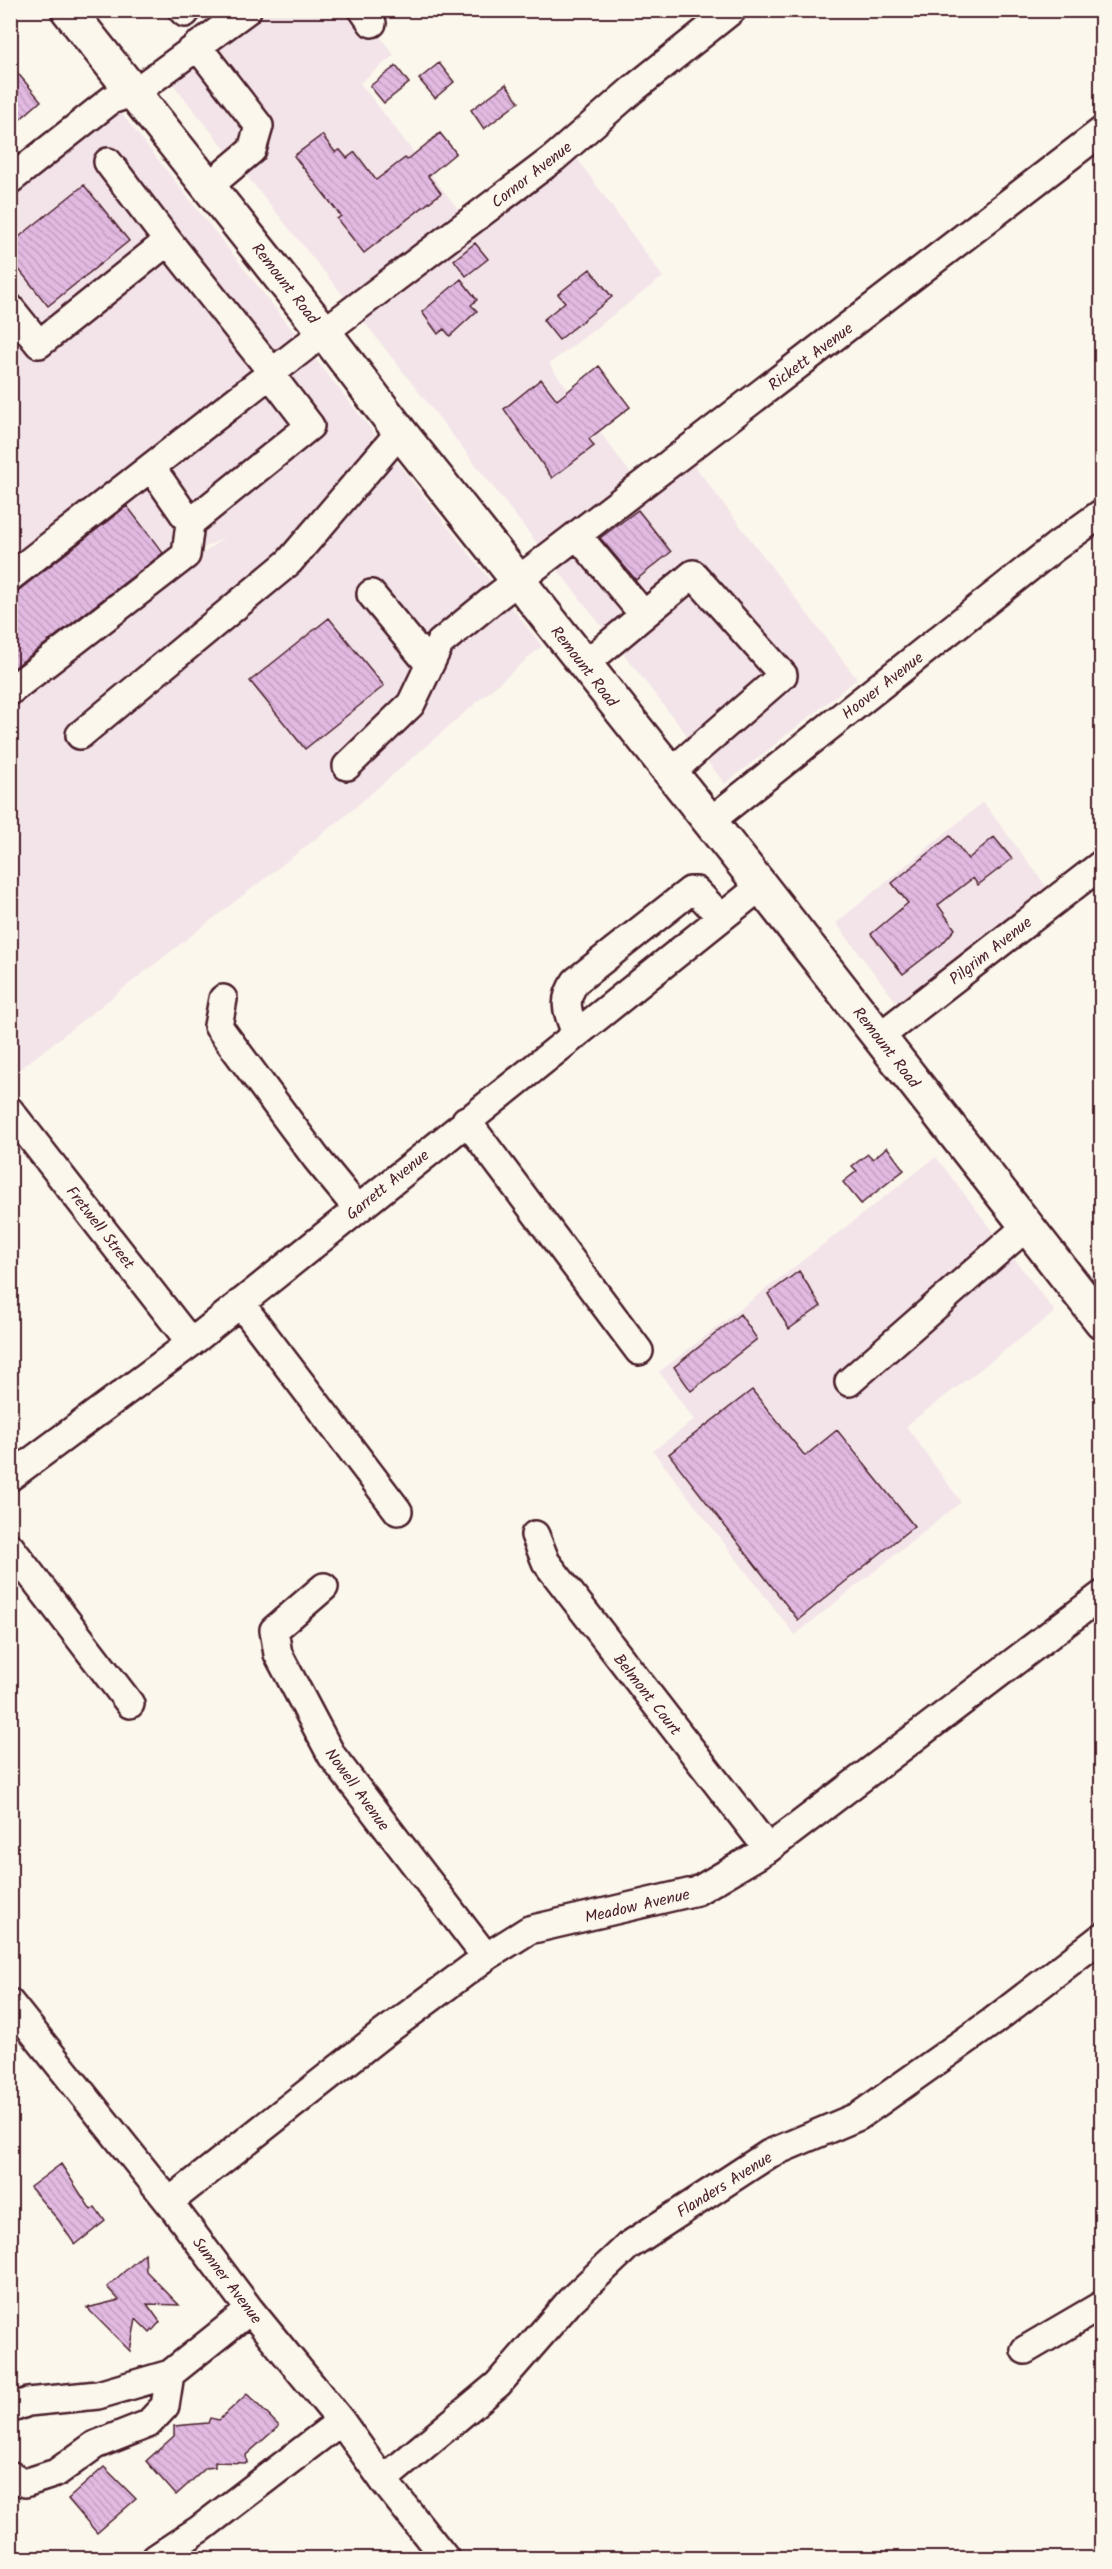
<svg xmlns="http://www.w3.org/2000/svg" width="1112" height="2569" font-family="Kalam,sans-serif">
	<style>
		.built { fill: #f3e4e9 }
		.building { fill: url(#building-back-hatch); stroke: #4a1f2b; stroke-width: 1.5 }
		.lines { fill: none; stroke-linecap: round; stroke-linejoin: round }
		.minor-casing { stroke: #4a1f2b; stroke-width: 32 }
		.major-casing { stroke: #4a1f2b; stroke-width: 38 }
		.minor { stroke: #fbf7ec; stroke-width: 27 }
		.major { stroke: #fbf7ec; stroke-width: 33 }
		.labels { text-anchor: middle; stroke-width: 6; stroke-linejoin: round; paint-order: stroke }
		.street-label { font-size: 16px; fill: #4a1f2b; stroke: #fbf7ec }
	</style>
	<defs>
		<pattern id="building-back-hatch" width="6" height="6" patternUnits="userSpaceOnUse" patternTransform="scale(1.5)"><rect width="6" height="6" fill="#e1b9e1"/><path d="M-1 5l2 2M0 0l6 6M5-1l2 2" fill="none" stroke="#c39fc1"/></pattern>
	</defs>
	<rect width="100%" height="100%" fill="#fbf7ec"/>
	<filter id="ink" filterUnits="userSpaceOnUse"><feTurbulence type="fractalNoise" baseFrequency=".0167" numOctaves="2"/><feDisplacementMap in="SourceGraphic" scale="12" xChannelSelector="R" yChannelSelector="G"/><feConvolveMatrix kernelMatrix="1 2 1 2 8 2 1 2 1" color-interpolation-filters="sRGB"/></filter>
	<g filter="url(#ink)">
		<path class="built" d="M222 11H361L394 55 360 83 468 222 568 146 663 277 549 364 640 486 684 452 857 679 725 784 354 309 155 62Z
			M111 100 542 646 345 816 11 1076V708L224 537 206 547 11 705V180Z
			M983 802 1056 899 907 1016 836 923Z
			M936 1157 1055 1312 906 1426 961 1502 795 1635 653 1451 694 1420 659 1372Z"/>
		<path class="building" d="M439 63 454 82 435 98 419 79Z
			M10 64 41 101 10 128Z
			M396 66 409 83 384 103 370 86Z
			M506 84 519 102 484 129 471 110Z
			M440 133 456 153 428 176 441 193 364 253 337 219 341 216 294 156 322 135 335 152 340 150 347 158 355 152 376 180 405 158 407 160Z
			M84 185 129 241 48 306 10 258V244Z
			M475 243 488 259 466 276 454 260Z
			M590 269 612 297 559 340 543 320 565 302 558 294Z
			M461 279 477 300 471 305 477 311 450 336 444 329 438 334 422 312Z
			M599 366 630 407 589 439 594 446 552 478 504 409 541 379 557 400Z
			M127 506 163 553 10 671V597Z
			M638 510 671 552 636 580 600 538Z
			M329 618 384 686 305 749 250 681Z
			M950 836 968 859 994 837 1012 859 978 885 973 878 938 905 955 929 942 944 903 974 871 934 908 903 892 883Z
			M887 1147 904 1170 861 1204 843 1182 857 1171 852 1166 868 1154 873 1159Z
			M799 1271 821 1306 789 1329 768 1294Z
			M740 1314 757 1339 691 1391 674 1367Z
			M752 1390 805 1456 837 1430 914 1526 798 1620 669 1454Z
			M61 2164 91 2210 95 2207 105 2221 75 2245 59 2221 30 2187Z
			M145 2253 146 2271 179 2305 147 2304 160 2322 150 2333 136 2319 130 2351 87 2308 119 2300 107 2287Z
			M247 2394 279 2426 246 2455 247 2463 215 2462V2467L206 2468 176 2495 146 2461 174 2436V2426L208 2423 210 2418 219 2420Z
			M104 2467 136 2499 97 2533 68 2499Z"/>
		<g class="lines">
			<defs>
				<path id="minor" d="M182 10 185 13
					M363 10 372 23
					M197 46 259 126 252 150 209 186
					M108 162 168 241
					M10 180 111 100 135 92 247 10
					M10 308 39 344 168 241 272 372
					M190 523 310 426 270 374
					M577 535 644 615
					M10 577 324 332 554 158 632 90 732 10
					M371 594 429 664
					M584 665 693 574 783 675 670 773
					M10 691 186 555 190 523 151 467
					M80 735 289 562 400 432
					M347 766 411 704 440 643 495 598 1102 131
					M709 822 1055 547 1102 513
					M223 999 218 1026 316 1158 357 1208
					M576 1033C567 1012 562 1000 576 981L690 891H696L721 917
					M879 1037 1102 864
					M10 1111 191 1343
					M466 1120 639 1351
					M240 1303 398 1511
					M849 1382 1027 1226
					M10 1477 191 1343 761 886
					M535 1535 546 1562 768 1849
					M10 1547 130 1704
					M324 1587 274 1630 278 1654 332 1756 486 1957
					M10 2003 169 2202 250 2310 341 2421 383 2480 445 2558
					M169 2202 381 2035 486 1957 529 1930 697 1891 768 1849 1102 1595
					M1025 2350 1102 2305
					M10 2409 28 2402 98 2395 170 2374 250 2310
					M10 2475 25 2483 56 2473 95 2445 148 2424 165 2406 170 2374
					M383 2480 498 2384 570 2301 628 2246 769 2154 859 2116 992 2022 1102 1937
					M156 2558 200 2529 341 2421"/>
				<path id="major" d="M68 10 324 332 400 432 761 886 1102 1322"/>
			</defs>
			<use href="#minor" class="minor-casing"/>
			<use href="#major" class="major-casing"/>
			<use href="#minor" class="minor"/>
			<use href="#major" class="major"/>
		</g>
	</g>
	<g class="labels">
		<g class="street-label">
			<text transform="translate(531 174) rotate(-38)" y="6">Cornor Avenue</text>
			<text transform="translate(286 283) rotate(52)" y="6">Remount Road</text>
			<text transform="translate(810 356) rotate(-37)" y="6">Rickett Avenue</text>
			<text transform="translate(585 666) rotate(52)" y="6">Remount Road</text>
			<text transform="translate(882 685) rotate(-38)" y="6">Hoover Avenue</text>
			<text transform="translate(990 950) rotate(-38)" y="6">Pilgrim Avenue</text>
			<text transform="translate(887 1047) rotate(52)" y="6">Remount Road</text>
			<text transform="translate(387 1184) rotate(-39)" y="6">Garrett Avenue</text>
			<text transform="translate(101 1227) rotate(52)" y="6">Fretwell Street</text>
			<text transform="translate(648 1694) rotate(52)" y="6">Belmont Court</text>
			<text transform="translate(358 1789) rotate(54)" y="6">Nowell Avenue</text>
			<text transform="translate(637 1905) rotate(-13)" y="6">Meadow Avenue</text>
			<text transform="translate(724 2184) rotate(-32)" y="6">Flanders Avenue</text>
			<text transform="translate(228 2280) rotate(53)" y="6">Sumner Avenue</text>
		</g>
	</g>
	<rect width="1112" height="2569" fill="none" stroke="#fbf7ec" stroke-width="36"/>
	<rect x="18" y="18" width="1076" height="2533" fill="none" stroke="#4a1f2b" stroke-width="2" filter="url(#ink)"/>
</svg>
